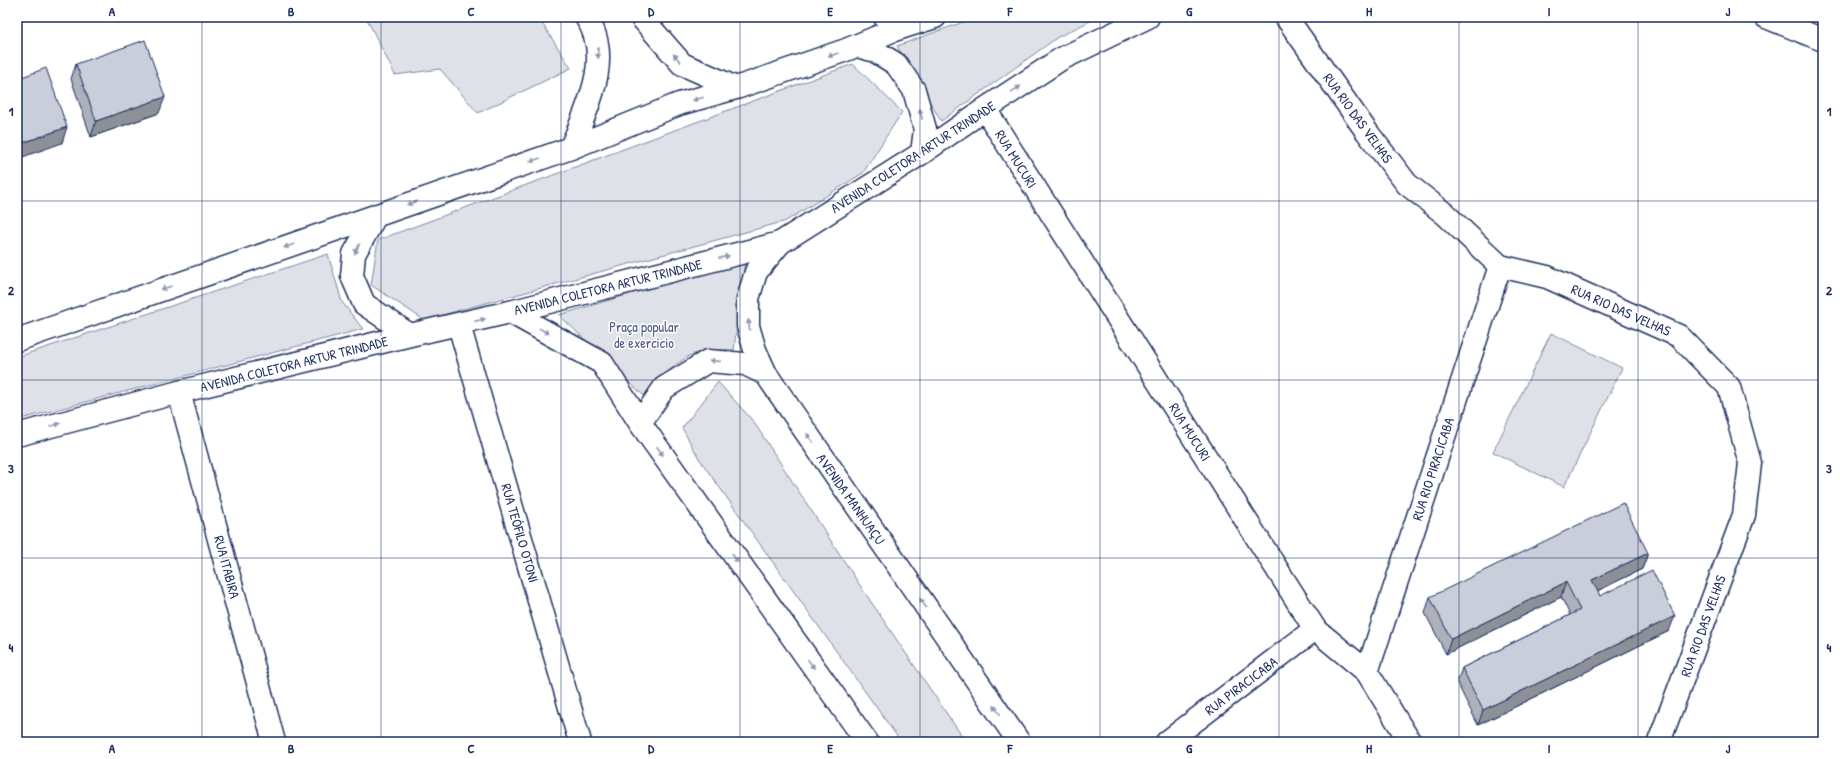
<svg xmlns="http://www.w3.org/2000/svg" width="1840" height="759" font-family="'Patrick Hand',sans-serif">
	<style>
		.green { fill: #dee1e7; stroke: #7c88a2 }
		.lines { fill: none; stroke-linecap: round; stroke-linejoin: round }
		.minor-casing { stroke: #1b2f5e; stroke-width: 25 }
		.major-casing { stroke: #1b2f5e; stroke-width: 25 }
		.minor { stroke: #fff; stroke-width: 22 }
		.major { stroke: #fff; stroke-width: 22 }
		.wall { fill: #aeb1bb; stroke: #1b2f5e }
		.shaded-wall { fill: #8d9099; stroke: #1b2f5e }
		.building { fill: #caceda; stroke: #1b2f5e }
		.oneway { fill: #8d97ae }
		.grid { fill: none; stroke: #1b2f5e; stroke-width: 1; stroke-opacity: 0.55 }
		.labels { text-anchor: middle; stroke-width: 3; stroke-linejoin: round; paint-order: stroke }
		.street-label { font-size: 14px; fill: #1b2f5e; stroke: #fff }
		.park-label { font-size: 14px; fill: #4c5c80; stroke: #fff }
		.neatline { fill: none; stroke: #1b2f5e; stroke-width: 1.5 }
		.grid-label { font-size: 13px; text-anchor: middle; font-weight: bold; fill: #1b2f5e }
	</style>
	<rect width="100%" height="100%" fill="#fff"/>
	<filter id="ink" filterUnits="userSpaceOnUse"><feTurbulence type="fractalNoise" baseFrequency=".025" numOctaves="2"/><feDisplacementMap in="SourceGraphic" scale="8" xChannelSelector="R" yChannelSelector="G"/><feConvolveMatrix kernelMatrix="1 2 1 2 8 2 1 2 1" color-interpolation-filters="sRGB"/></filter>
	<g filter="url(#ink)">
		<path class="green" d="M366 17H538L571 68 478 113 440 69 395 75Z
			M977 17H1098L1058 37 941 121 897 46Z
			M853 64 902 112 863 173 786 221 424 320 371 285 378 240Z
			M328 254 342 302 363 329 17 420V357Z
			M745 260 734 350C721 349 703 350 691 355 677 361 655 384 644 396L559 315Z
			M1551 333 1622 368 1564 487 1493 452Z
			M718 382 753 421 863 590 966 742H901L700 460 682 428Z"/>
		<g class="lines">
			<defs>
				<path id="minor" d="M885 17 894 30
					M1286 17 1367 132 1407 184 1445 214 1500 266 1547 277 1679 336 1729 387 1750 463 1744 515 1659 742
					M985 109 1315 629 1367 672 1410 742
					M780 243 756 272 748 299V326L755 350 766 374 1019 742
					M510 312 602 363 640 423 867 742
					M459 325 580 742
					M179 392 274 742
					M640 423 664 388 708 361 745 364 766 374
					M1367 672 1500 266
					M1167 742 1315 629"/>
				<path id="major" d="M641 17 682 64 736 88
					M1766 17 1823 40
					M857 46 875 51 896 64 914 90 925 129 922 153
					M571 148C587 107 614 58 586 17
					M376 215 354 254 352 276 364 304 410 335
					M17 340 571 148 679 104 736 88 846 50 894 30 935 17
					M17 435 179 392 410 335 510 312 780 243 922 153 985 109 1061 59 1148 17"/>
			</defs>
			<use href="#minor" class="minor-casing"/>
			<use href="#major" class="major-casing"/>
			<use href="#minor" class="minor"/>
			<use href="#major" class="major"/>
		</g>
		<path class="wall" d="M76 64 159 113 91 137 71 79Z
			M1648 553 1642 569 1597 591 1600 596 1669 631 1478 725 1457 683 1462 668 1570 615 1561 597 1446 654 1425 613 1430 597Z"/>
		<path class="shaded-wall" d="M165 97 159 113 91 137 96 121Z
			M67 127 62 143 17 159V145Z
			M1648 553 1642 569 1587 596 1592 580Z
			M1566 582 1561 597 1446 654 1451 639Z
			M1675 616 1669 631 1478 725 1483 710Z"/>
		<path class="building" d="M145 40 165 97 96 121 76 64Z
			M46 68 67 127 17 145V79Z
			M1623 503 1648 553 1592 580 1600 596 1652 570 1675 616 1483 710 1462 668 1580 610 1566 582 1451 639 1430 597Z"/>
		<defs><path id="oneway-solid" d="M-6-.8H1V-3.2L6.5 0L1 3.2V.8H-6Z"/></defs>
		<g class="oneway">
			<use href="#oneway-solid" transform="translate(598 53) rotate(88)"/>
			<use href="#oneway-solid" transform="translate(833 55) rotate(161)"/>
			<use href="#oneway-solid" transform="translate(677 58) rotate(-132)"/>
			<use href="#oneway-solid" transform="translate(1016 89) rotate(-33)"/>
			<use href="#oneway-solid" transform="translate(698 99) rotate(164)"/>
			<use href="#oneway-solid" transform="translate(921 114) rotate(-103)"/>
			<use href="#oneway-solid" transform="translate(535 160) rotate(161)"/>
			<use href="#oneway-solid" transform="translate(412 203) rotate(161)"/>
			<use href="#oneway-solid" transform="translate(289 246) rotate(161)"/>
			<use href="#oneway-solid" transform="translate(357 249) rotate(117)"/>
			<use href="#oneway-solid" transform="translate(724 257) rotate(-14)"/>
			<use href="#oneway-solid" transform="translate(166 288) rotate(161)"/>
			<use href="#oneway-solid" transform="translate(480 320) rotate(-14)"/>
			<use href="#oneway-solid" transform="translate(749 325) rotate(-97)"/>
			<use href="#oneway-solid" transform="translate(544 331) rotate(29)"/>
			<use href="#oneway-solid" transform="translate(715 361) rotate(-175)"/>
			<use href="#oneway-solid" transform="translate(55 425) rotate(-15)"/>
			<use href="#oneway-solid" transform="translate(810 438) rotate(-125)"/>
			<use href="#oneway-solid" transform="translate(660 451) rotate(55)"/>
			<use href="#oneway-solid" transform="translate(735 558) rotate(55)"/>
			<use href="#oneway-solid" transform="translate(923 603) rotate(-125)"/>
			<use href="#oneway-solid" transform="translate(811 664) rotate(54)"/>
			<use href="#oneway-solid" transform="translate(997 710) rotate(-125)"/>
		</g>
	</g>
	<path class="grid" d="M202 17V742M381 17V742M561 17V742M740 17V742M920 17V742M1100 17V742M1279 17V742M1459 17V742M1638 17V742M17 201H1823M17 380H1823M17 558H1823"/>
	<g class="labels">
		<g class="street-label">
			<text transform="translate(1358 118) rotate(54)" y="5">RUA RIO DAS VELHAS</text>
			<text transform="translate(913 157) rotate(-33)" y="5">AVENIDA COLETORA ARTUR TRINDADE</text>
			<text transform="translate(1016 159) rotate(58)" y="5">RUA MUCURI</text>
			<text transform="translate(608 287) rotate(-14)" y="5">AVENIDA COLETORA ARTUR TRINDADE</text>
			<text transform="translate(1621 310) rotate(24)" y="5">RUA RIO DAS VELHAS</text>
			<text transform="translate(294 364) rotate(-14)" y="5">AVENIDA COLETORA ARTUR TRINDADE</text>
			<text transform="translate(1190 432) rotate(58)" y="5">RUA MUCURI</text>
			<text transform="translate(1433 469) rotate(-72)" y="5">RUA RIO PIRACICABA</text>
			<text transform="translate(851 499) rotate(55)" y="5">AVENIDA MANHUAÇU</text>
			<text transform="translate(520 533) rotate(74)" y="5">RUA TEÓFILO OTONI</text>
			<text transform="translate(227 567) rotate(75)" y="5">RUA ITABIRA</text>
			<text transform="translate(1703 626) rotate(-70)" y="5">RUA RIO DAS VELHAS</text>
			<text transform="translate(1241 686) rotate(-37)" y="5">RUA PIRACICABA</text>
		</g>
		<g class="park-label">
			<text x="644" y="332">Praça popular<tspan x="644" dy="16">de exercicio</tspan></text>
		</g>
	</g>
	<rect width="1840" height="759" fill="none" stroke="#fff" stroke-width="44"/>
	<rect x="22" y="22" width="1796" height="715" class="neatline"/>
	<g class="grid-label">
		<text x="112" y="16">A</text>
		<text x="291" y="16">B</text>
		<text x="471" y="16">C</text>
		<text x="651" y="16">D</text>
		<text x="830" y="16">E</text>
		<text x="1010" y="16">F</text>
		<text x="1189" y="16">G</text>
		<text x="1369" y="16">H</text>
		<text x="1549" y="16">I</text>
		<text x="1728" y="16">J</text>
		<text x="11" y="116">1</text>
		<text x="1829" y="116">1</text>
		<text x="11" y="295">2</text>
		<text x="1829" y="295">2</text>
		<text x="11" y="473">3</text>
		<text x="1829" y="473">3</text>
		<text x="11" y="652">4</text>
		<text x="1829" y="652">4</text>
		<text x="112" y="753">A</text>
		<text x="291" y="753">B</text>
		<text x="471" y="753">C</text>
		<text x="651" y="753">D</text>
		<text x="830" y="753">E</text>
		<text x="1010" y="753">F</text>
		<text x="1189" y="753">G</text>
		<text x="1369" y="753">H</text>
		<text x="1549" y="753">I</text>
		<text x="1728" y="753">J</text>
	</g>
</svg>
